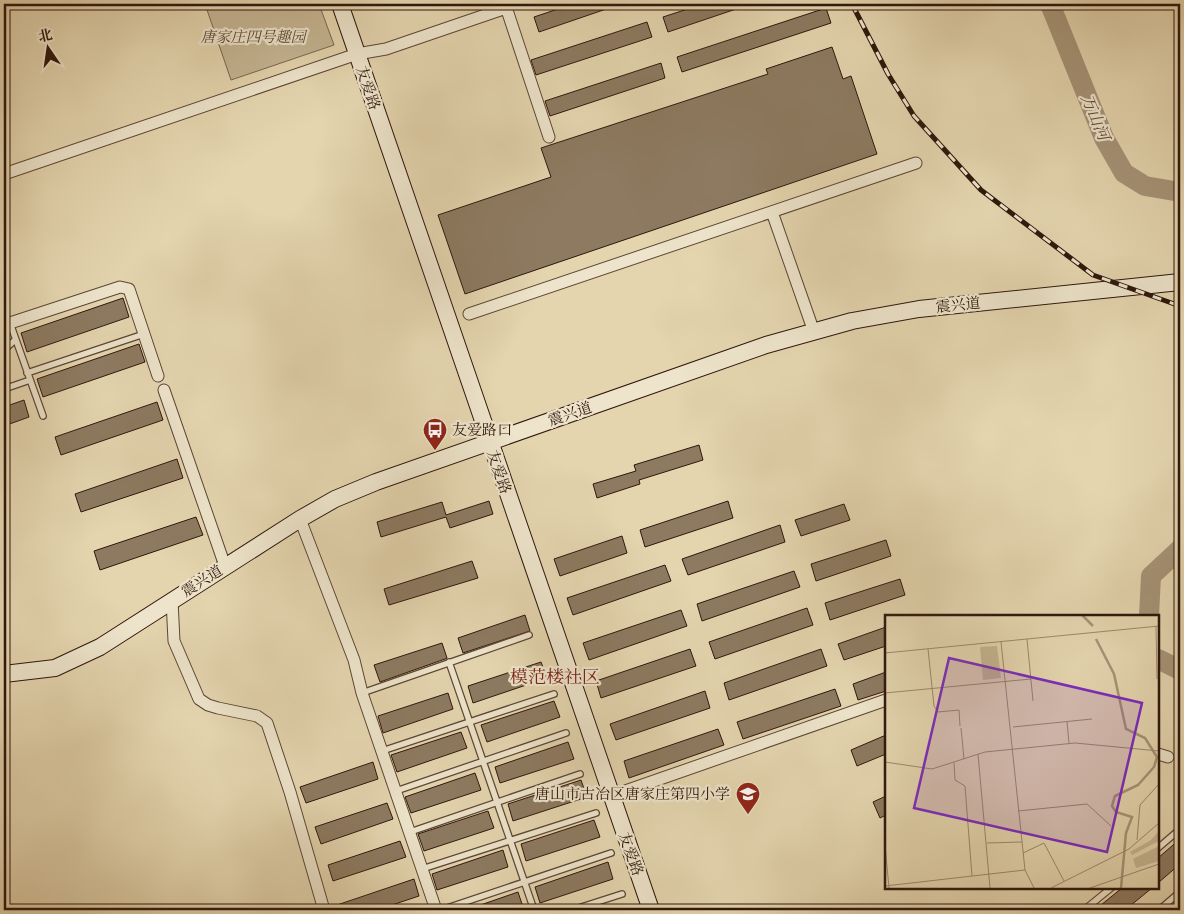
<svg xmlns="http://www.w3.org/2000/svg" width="1184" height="914" font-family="'IM FELL French Canon','Noto Serif SC',serif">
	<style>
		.green { fill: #c5b593; stroke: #7a6650 }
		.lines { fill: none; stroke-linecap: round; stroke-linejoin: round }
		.river { stroke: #a69478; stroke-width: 20 }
		.building { fill: #8d7a61; stroke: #2f170c }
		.lane-casing { stroke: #5c4635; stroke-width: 8 }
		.street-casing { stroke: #5c4635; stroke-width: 13 }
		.secondary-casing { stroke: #2f170c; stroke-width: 18 }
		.lane { stroke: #ede4cb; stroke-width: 5.5 }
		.street { stroke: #ede4cb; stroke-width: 11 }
		.secondary { stroke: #ede4cb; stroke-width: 16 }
		.rail-casing { stroke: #2f170c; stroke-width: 5 }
		.rail { stroke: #ede4cb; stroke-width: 3; stroke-dasharray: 9; stroke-linecap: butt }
		.labels { text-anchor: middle; stroke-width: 4.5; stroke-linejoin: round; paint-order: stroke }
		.park-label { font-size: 15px; font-style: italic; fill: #5c4634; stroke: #ede4cb }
		.street-label { font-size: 15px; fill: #2f170c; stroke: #ede4cb }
		.poi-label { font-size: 15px; fill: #2f170c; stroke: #ede4cb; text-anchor: start }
		.water-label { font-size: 16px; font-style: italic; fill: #5f4937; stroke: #ede4cb }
		.quarter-label { font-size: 18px; fill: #7a1f14; stroke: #ede4cb }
		.inset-river { fill: none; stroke: #a69478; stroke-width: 2.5 }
		.inset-road { fill: none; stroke: #9c896e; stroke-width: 1 }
		.view { fill: #7b2cbf; fill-opacity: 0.15; stroke: #7b2cbf; stroke-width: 2.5 }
		.inset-edge { fill: none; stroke: #2f170c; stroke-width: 2.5 }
	</style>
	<rect width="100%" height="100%" fill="#e4d5af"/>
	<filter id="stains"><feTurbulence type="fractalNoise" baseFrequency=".004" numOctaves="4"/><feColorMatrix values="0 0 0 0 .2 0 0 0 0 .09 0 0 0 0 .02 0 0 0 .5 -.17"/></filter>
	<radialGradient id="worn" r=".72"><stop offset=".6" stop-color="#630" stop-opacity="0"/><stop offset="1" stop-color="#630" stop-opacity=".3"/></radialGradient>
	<path class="green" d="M205 4H319L334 45 231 80Z"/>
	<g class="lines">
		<path class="river" d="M1050 4 1104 138 1124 173 1145 186 1180 192
			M1149 616 1151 576 1180 549
			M1158 659 1180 670"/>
	</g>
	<path class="building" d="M573 4H618V5L539 32 534 17Z
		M703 4H748V5L668 32 663 17Z
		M826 8 831 23 682 72 677 57Z
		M647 22 652 37 536 75 531 60Z
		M832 47 843 79 851 76 877 154 465 294 438 215 551 177 541 148 768 74 766 69Z
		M661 63 665 78 550 116 545 101Z
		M123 298 129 317 27 352 21 333Z
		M139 344 145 362 43 397 37 379Z
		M24 400 29 417 4 426V407Z
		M157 402 163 420 61 455 55 437Z
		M699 445 703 460 639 480 640 484 597 498 593 484 636 471 634 465Z
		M177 459 183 478 81 512 75 494Z
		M489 501 493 514 450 528 446 517 381 537 377 522 442 502 446 515Z
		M728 501 733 518 645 547 640 530Z
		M844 504 850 520 801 536 795 520Z
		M196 517 203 535 100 570 94 551Z
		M780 525 785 542 688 575 682 559Z
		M622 536 627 553 560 576 554 559Z
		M886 540 891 556 816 581 811 564Z
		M472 561 478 578 389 605 384 589Z
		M665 565 671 581 573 615 567 598Z
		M794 571 800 587 702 621 697 604Z
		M900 579 905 595 830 620 825 603Z
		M807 608 813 625 715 659 709 642Z
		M681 610 687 626 589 660 583 643Z
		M525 615 530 631 463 653 458 638Z
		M886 627V646L844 660 838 644Z
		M442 643 447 658 445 659 380 682 374 665Z
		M690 649 696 666 601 698 596 681Z
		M821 649 827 666 729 700 724 683Z
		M541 662 547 678 473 703 468 686Z
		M886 672V691L858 700 853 684Z
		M835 689 841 706 743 739 737 722Z
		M705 691 710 708 616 740 610 724Z
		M448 693 453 709 383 733 378 716Z
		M554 701 560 717 487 742 481 725Z
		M718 729 724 745 629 778 624 761Z
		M461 732 467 748 397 772 391 755Z
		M886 735V754L857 766 851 750Z
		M568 742 574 759 500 783 495 767Z
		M373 762 378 779 306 803 300 787Z
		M475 773 481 790 411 813 405 797Z
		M581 780 587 797 513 821 508 804Z
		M886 796V815L880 818 873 802Z
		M387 803 393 819 321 844 315 827Z
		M488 811 494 828 424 851 418 834Z
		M594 820 600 837 526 861 521 844Z
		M1180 839V864L1158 883V858Z
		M400 841 406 857 333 881 328 865Z
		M503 850 508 867 437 890 432 874Z
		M608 862 613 879 540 903 535 887Z
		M414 879 419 896 377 910H331V907Z
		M1122 888H1152L1125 910H1106L1101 905Z
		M518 892 524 910H469V909Z"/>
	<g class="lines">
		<defs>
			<path id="lane" d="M10 323 43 416
				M4 350 15 340
				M27 373 144 334
				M4 389 30 380
				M449 662 534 910
				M362 693 529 635
				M382 751 554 694
				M396 791 566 733
				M410 832 580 774
				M1158 848 1179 830
				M422 869 596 813
				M441 910 611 853
				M572 910 622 894
				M1084 910 1111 888
				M1159 910 1180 892"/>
			<path id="street" d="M505 4 549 137
				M4 174 357 54 386 49 506 8
				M772 212 814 332
				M469 314 916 163
				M4 320 10 323 120 287 129 289 158 376
				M164 390 225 566
				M300 519 354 660 362 693 436 910
				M172 600 174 641 199 699 208 705 218 708 257 716 267 723 290 792 324 910
				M1158 754 1168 757
				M611 796 886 700"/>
			<path id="secondary" d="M340 4 651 910
				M4 674 55 668 100 647 300 519 335 499 376 482 766 345 852 321 919 309 1180 282"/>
		</defs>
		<use href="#lane" class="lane-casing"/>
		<use href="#street" class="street-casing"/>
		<use href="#secondary" class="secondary-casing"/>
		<use href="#lane" class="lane"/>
		<use href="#street" class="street"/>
		<use href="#secondary" class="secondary"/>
		<defs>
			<path id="rail" d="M852 4 888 74 914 116 981 190 1093 275 1180 306"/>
		</defs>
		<use href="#rail" class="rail-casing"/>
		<use href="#rail" class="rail"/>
	</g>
	<defs>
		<symbol id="bus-pin" viewBox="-11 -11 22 30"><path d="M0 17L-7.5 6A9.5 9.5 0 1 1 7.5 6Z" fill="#8f2418" stroke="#ede4cb"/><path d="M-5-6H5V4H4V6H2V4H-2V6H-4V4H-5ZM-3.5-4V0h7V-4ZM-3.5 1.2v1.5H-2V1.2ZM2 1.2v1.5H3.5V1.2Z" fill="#fff"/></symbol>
		<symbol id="school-pin" viewBox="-11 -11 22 30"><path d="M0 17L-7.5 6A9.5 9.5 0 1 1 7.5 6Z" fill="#8f2418" stroke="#ede4cb"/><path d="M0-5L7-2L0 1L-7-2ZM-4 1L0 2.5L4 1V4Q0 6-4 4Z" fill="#fff"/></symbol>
	</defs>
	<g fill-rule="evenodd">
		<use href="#bus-pin" x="421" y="416" width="28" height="38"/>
		<use href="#school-pin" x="734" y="780" width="28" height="38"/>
	</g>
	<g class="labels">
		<g class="park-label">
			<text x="253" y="42">唐家庄四号趣园</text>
		</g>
		<g class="street-label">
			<text transform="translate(368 88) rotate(71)" y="5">友爱路</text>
			<text transform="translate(958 305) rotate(-6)" y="5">震兴道</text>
			<text transform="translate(570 414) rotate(-19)" y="5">震兴道</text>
			<text transform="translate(499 472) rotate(71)" y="5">友爱路</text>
			<text transform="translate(202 581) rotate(-32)" y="5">震兴道</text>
			<text transform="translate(631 854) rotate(70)" y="5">友爱路</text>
		</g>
		<g class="poi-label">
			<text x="452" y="435">友爱路口</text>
			<text x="730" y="799" text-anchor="end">唐山市古冶区唐家庄第四小学</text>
		</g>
		<g class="water-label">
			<text transform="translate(1096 117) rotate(67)" y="6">万山河</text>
		</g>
		<g class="quarter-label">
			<text x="555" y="683">模范楼社区</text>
		</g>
	</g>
	<g transform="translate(885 615)">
		<rect width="274" height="274" fill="#e4d5af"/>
		<path d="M112 31 116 63 98 65 95 32ZM274 216V226L247 240 245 237 266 225ZM274 231V246L251 253 248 244Z" fill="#c5b593"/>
		<path class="inset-river" d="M197 0 208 11M211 24 229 59 241 114 260 123 272 142 269 152 253 170 230 181 227 191 231 197 247 202 241 218 236 273"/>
		<path class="inset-road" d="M271 11 272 64M142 24 148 86M116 27 140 255 149 273M43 34 49 91 53 97 74 95 75 111M0 38 274 11M0 78 146 64M182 107 184 128M128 112 207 104M76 113 79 144M93 139 105 273M0 147 47 154 100 137 190 128 274 136M69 148 70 165 80 171 87 261M133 196 202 189 226 211M252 225 255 190 274 169M102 228 137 227M0 230 4 273M138 238 159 228 179 266M0 271 140 255M166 273 244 234 274 208M205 273 274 249"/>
		<path class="view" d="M64 43 257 88 222 237 29 193Z"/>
		<rect width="274" height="274" class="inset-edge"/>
	</g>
	<rect width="1184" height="914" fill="none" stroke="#e4d5af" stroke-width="20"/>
	<rect x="5" y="5" width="1174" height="904" fill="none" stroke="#2f170c" stroke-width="2.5"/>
	<rect x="10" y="10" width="1164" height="894" fill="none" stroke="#2f170c"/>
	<g transform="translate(48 48) rotate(347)" stroke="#ede4cb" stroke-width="4" paint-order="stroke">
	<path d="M0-4L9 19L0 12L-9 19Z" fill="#2f170c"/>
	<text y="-8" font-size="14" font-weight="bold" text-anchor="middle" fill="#2f170c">北</text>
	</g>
	<rect width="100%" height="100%" filter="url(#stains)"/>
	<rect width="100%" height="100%" fill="url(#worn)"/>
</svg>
